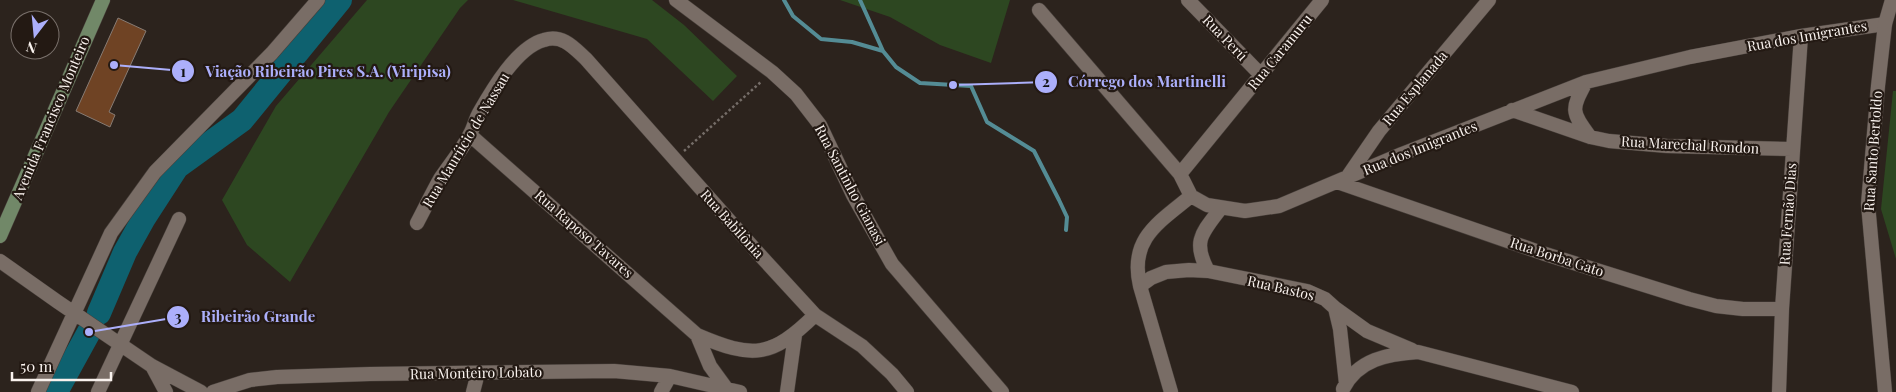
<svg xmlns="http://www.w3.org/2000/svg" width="1896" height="392" font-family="'Playfair Display',serif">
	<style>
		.green { fill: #2d4721 }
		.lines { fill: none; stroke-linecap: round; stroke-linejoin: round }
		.stream { stroke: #548c95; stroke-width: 4 }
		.river { stroke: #0e616f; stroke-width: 24 }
		.building { fill: #6f4324; stroke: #877b73 }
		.minor-casing { stroke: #473f3a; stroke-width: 15 }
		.tertiary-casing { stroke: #473f3a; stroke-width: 15 }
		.secondary-casing { stroke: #473f3a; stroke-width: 15 }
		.path { stroke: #756d68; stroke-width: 2.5; stroke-dasharray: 2.5 2.5; stroke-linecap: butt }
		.minor { stroke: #796d66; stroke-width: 14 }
		.tertiary { stroke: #796d66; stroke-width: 14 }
		.secondary { stroke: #718868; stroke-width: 14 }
		.labels { text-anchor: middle; stroke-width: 4.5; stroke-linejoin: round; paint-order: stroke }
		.street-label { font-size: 14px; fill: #f9f2ee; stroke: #231913 }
		.leader { fill: none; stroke: #acaffb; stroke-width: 2 }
		.callout-dot { fill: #acaffb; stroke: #231913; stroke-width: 2 }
		.mark-label { font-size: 15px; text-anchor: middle; font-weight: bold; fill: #111 }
		.callout-label { font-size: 15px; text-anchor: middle; font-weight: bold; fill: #acaffb; stroke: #231913; stroke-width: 4.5; stroke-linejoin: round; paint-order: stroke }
	</style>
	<rect width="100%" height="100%" fill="#2c231d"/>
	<path class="green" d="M367 0H468L460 8 389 112 290 282 247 245 222 200 276 106Z
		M513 0H652L684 25 737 76 713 101 647 39Z
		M840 0H1010L991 63 940 45 890 17Z
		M1893 91H1896V259L1881 209Z"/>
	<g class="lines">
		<path class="stream" d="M784 0 793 16 821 39 852 42 883 51 896 67 920 83 971 86 987 122 1034 151 1059 200 1067 217 1066 230
			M860 0 883 51"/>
		<path class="river" d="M99 313 125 252 144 218 177 167 242 120 340 0
			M56 392 89 332"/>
	</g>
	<path class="building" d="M118 18 146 31 109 112 115 115 110 127 76 111Z"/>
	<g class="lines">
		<defs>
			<path id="minor" d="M676 0 772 72 796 94 820 125 853 195 892 264 1002 392
				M1188 0 1261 75
				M1039 10 1180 174 1191 196 1207 205 1245 211 1279 206 1402 154 1586 82 1690 57 1801 36 1885 24
				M1586 82C1571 110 1571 111 1590 137
				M1512 110 1590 137 1609 141 1667 146 1792 149
				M470 135 697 335 710 366 726 388
				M1180 174 1322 0
				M1346 179 1379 131 1489 0
				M1337 182 1542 253 1689 299 1716 306 1743 309H1782
				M417 223C425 208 432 193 440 179 450 164 462 150 470 134 474 127 475 120 479 113 492 90 517 47 544 40 563 34 574 48 586 59L758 253 815 315 862 346 892 374 907 392
				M0 261 58 302 152 366 201 392
				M1208 271C1192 241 1202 233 1221 208
				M1140 286 1151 278 1166 272 1189 270 1208 271 1307 291 1325 299 1335 308 1340 329 1346 384
				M1335 308 1367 331 1412 350
				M697 335C753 359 771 358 815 315
				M152 366 166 392
				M1343 389C1358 359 1388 354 1418 352L1572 392
				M38 392 111 233 155 172 272 53 318 0
				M98 392 179 219
				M213 392 250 380 277 377 370 374 614 371 670 376 740 392
				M473 392 478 373
				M661 392 670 376
				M787 392 795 335
				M1171 392 1140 286C1129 239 1158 223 1191 196
				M1779 392 1782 309 1801 36"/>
			<path id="tertiary" d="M1885 392 1868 204 1878 86 1885 24 1892 0"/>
			<path id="secondary" d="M0 236 103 0"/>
		</defs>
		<use href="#minor" class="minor-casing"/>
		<use href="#tertiary" class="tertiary-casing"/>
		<use href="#secondary" class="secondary-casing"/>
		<path class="path" d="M684 151 762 81"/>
		<use href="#minor" class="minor"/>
		<use href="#tertiary" class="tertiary"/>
		<use href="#secondary" class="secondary"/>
	</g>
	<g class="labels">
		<g class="street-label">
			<text transform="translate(1807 36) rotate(-10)" y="5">Rua dos Imigrantes</text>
			<text transform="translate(1225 38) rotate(46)" y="5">Rua Perú</text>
			<text transform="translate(1280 52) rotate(-51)" y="5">Rua Caramuru</text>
			<text transform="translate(1415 88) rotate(-50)" y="5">Rua Esplanada</text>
			<text transform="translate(51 118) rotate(-67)" y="5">Avenida Francisco Monteiro</text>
			<text transform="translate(466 140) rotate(-59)" y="5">Rua Mauríicio de Nassau</text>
			<text transform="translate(1690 145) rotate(3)" y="5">Rua Marechal Rondon</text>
			<text transform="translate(1420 148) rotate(-22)" y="5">Rua dos Imigrantes</text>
			<text transform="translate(1873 151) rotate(-86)" y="5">Rua Santo Bertoldo</text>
			<text transform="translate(850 185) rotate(62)" y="5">Rua Santinho Gianasi</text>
			<text transform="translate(1788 214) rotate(-86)" y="5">Rua Fernão Dias</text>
			<text transform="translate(732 224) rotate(48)" y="5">Rua Babilônia</text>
			<text transform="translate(584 234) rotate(41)" y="5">Rua Raposo Tavares</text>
			<text transform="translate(1557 257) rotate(18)" y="5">Rua Borba Gato</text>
			<text transform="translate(1281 288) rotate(13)" y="5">Rua Bastos</text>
			<text transform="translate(476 373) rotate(-1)" y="5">Rua Monteiro Lobato</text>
		</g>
	</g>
	<path class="leader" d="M114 65L183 71M953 85L1046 82M89 332L178 317"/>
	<g class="callout-dot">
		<circle cx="114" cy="65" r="5"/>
		<circle cx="953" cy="85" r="5"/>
		<circle cx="89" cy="332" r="5"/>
		<circle cx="183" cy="71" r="12"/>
		<circle cx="1046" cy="82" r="12"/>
		<circle cx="178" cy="317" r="12"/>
	</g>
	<g class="mark-label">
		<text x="183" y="77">1</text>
		<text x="1046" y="87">2</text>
		<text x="178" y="322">3</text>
	</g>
	<g class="callout-label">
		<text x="328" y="77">Viação Ribeirão Pires S.A. (Viripisa)</text>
		<text x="1147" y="87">Córrego dos Martinelli</text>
		<text x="258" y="322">Ribeirão Grande</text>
	</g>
	<g transform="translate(35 35) rotate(196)"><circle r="24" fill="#231913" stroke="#79706b"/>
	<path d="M0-4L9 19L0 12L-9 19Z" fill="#acaffb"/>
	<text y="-8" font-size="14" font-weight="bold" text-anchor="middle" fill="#f9f2ee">N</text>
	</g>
	<path d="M12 372v8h99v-8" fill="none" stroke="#f9f2ee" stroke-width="2.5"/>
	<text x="20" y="372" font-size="15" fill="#f9f2ee" stroke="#231913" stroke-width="4" paint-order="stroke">50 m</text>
</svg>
